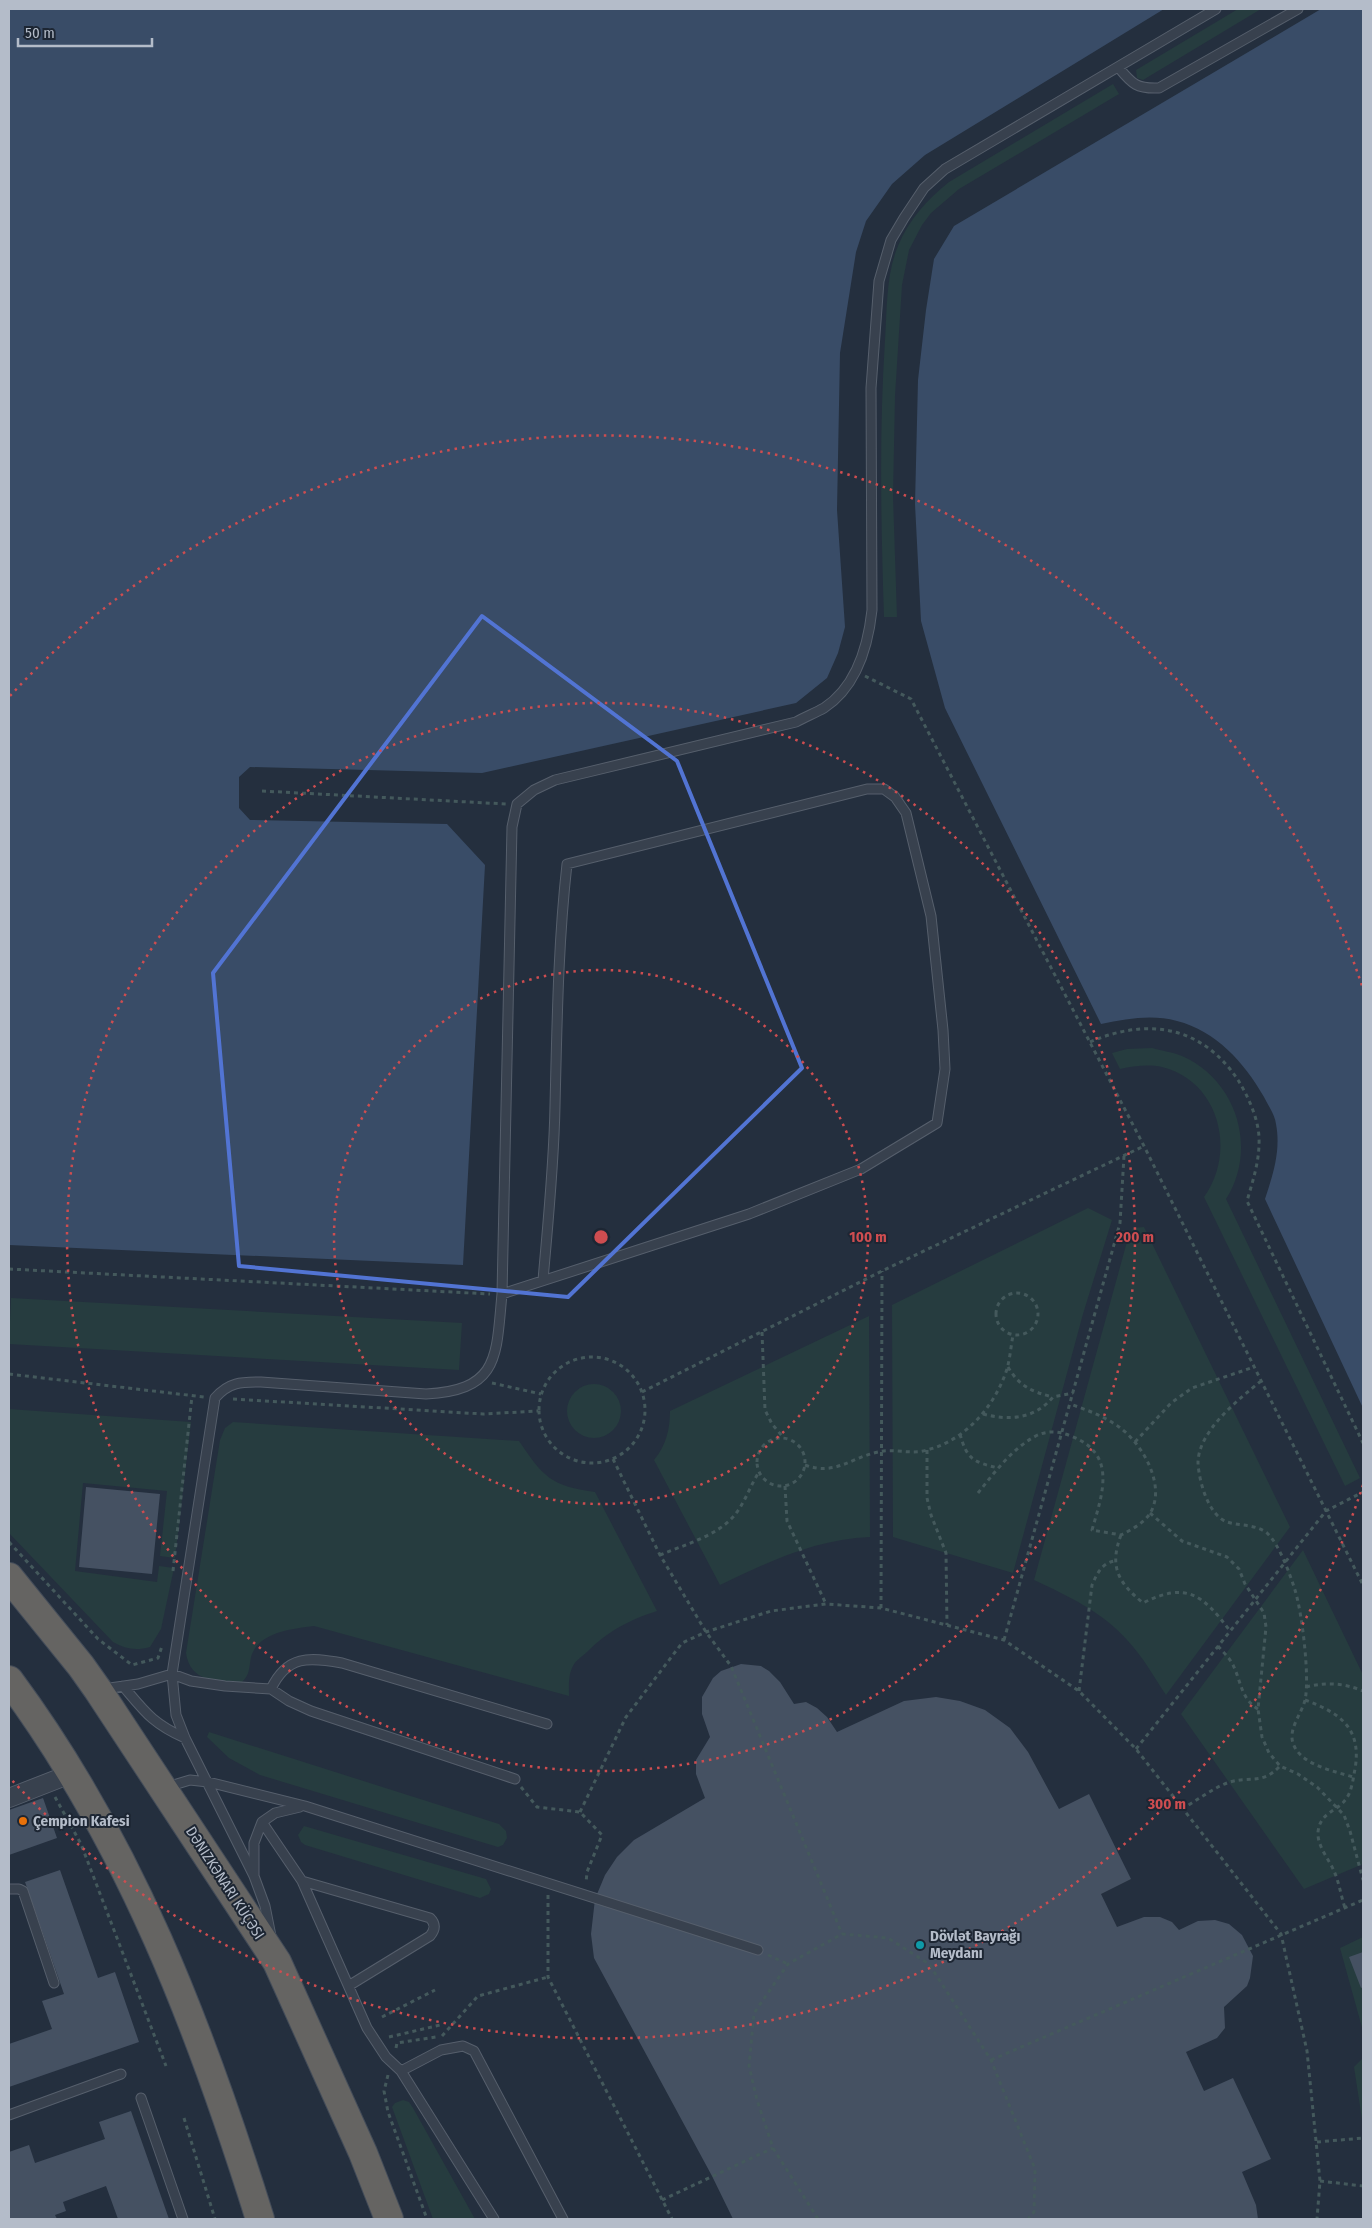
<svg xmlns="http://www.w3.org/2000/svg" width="1372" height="2228" font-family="'Fira Sans Condensed',sans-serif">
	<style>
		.green { fill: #263c3f }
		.water { fill: #394c67 }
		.building { fill: #455162 }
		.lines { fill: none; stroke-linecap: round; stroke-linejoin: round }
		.service-casing { stroke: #565f6c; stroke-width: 11 }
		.minor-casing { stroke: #565f6c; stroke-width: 20 }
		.trunk-casing { stroke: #434c59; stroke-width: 30 }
		.path { stroke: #44595c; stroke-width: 3; stroke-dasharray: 4 4; stroke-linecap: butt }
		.service { stroke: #38414e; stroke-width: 9 }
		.minor { stroke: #38414e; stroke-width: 18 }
		.trunk { stroke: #656462; stroke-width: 28 }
		.marked { fill: none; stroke: #5274d3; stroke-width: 4; stroke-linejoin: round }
		.ring { fill: none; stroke: #ce4d50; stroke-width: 2.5; stroke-dasharray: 2.5 5 }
		.food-dot { fill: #e8710a; stroke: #1d2633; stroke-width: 2 }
		.culture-dot { fill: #0f9aa8; stroke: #1d2633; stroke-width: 2 }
		.labels { text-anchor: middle; stroke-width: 4; stroke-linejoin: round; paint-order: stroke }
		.poi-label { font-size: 15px; font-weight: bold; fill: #b4bcc9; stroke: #1d2633; text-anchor: start }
		.street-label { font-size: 15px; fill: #b4bcc9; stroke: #1d2633 }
		.centre { fill: #ce4d50; stroke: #1d2633; stroke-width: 2.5 }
		.ring-label { font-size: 15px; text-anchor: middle; font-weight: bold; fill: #ce4d50; stroke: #1d2633; stroke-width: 4; stroke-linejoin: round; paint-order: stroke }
	</style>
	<rect width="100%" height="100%" fill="#242f3e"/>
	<path class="green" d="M1238 9H1261L1143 80 1137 78 1136 70Z
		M1113 84 1119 94 959 189 931 213 922 225 909 250 902 285 895 396 893 496 897 617H884C881 524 879 433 885 340 887 310 886 274 898 246 909 219 927 200 949 182Z
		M1152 1048C1162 1051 1173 1052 1182 1056 1237 1080 1258 1149 1226 1199L1360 1478 1345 1486 1204 1197C1237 1151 1219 1081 1162 1067 1148 1064 1134 1066 1120 1069L1112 1053 1127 1049Z
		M1088 1208 1112 1220 1083 1314 1013 1573 893 1537 892 1305Z
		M1144 1227 1290 1527 1166 1695C1154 1677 1143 1657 1128 1641 1103 1612 1068 1596 1034 1580L1128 1238 1133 1228Z
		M11 1298 462 1323 459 1370 9 1344Z
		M869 1316 870 1537C816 1539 768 1562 720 1585L654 1460C666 1446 670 1429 670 1411Z
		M567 1411a27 27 0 1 1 54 0a27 27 0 1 1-54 0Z
		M9 1409 191 1422 175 1558 160 1556 167 1491 83 1483 75 1571 157 1582 159 1566 174 1568 161 1629 150 1647C136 1651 125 1649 113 1642L9 1533Z
		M233 1422 519 1441C543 1476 550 1486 595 1492L657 1611C629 1620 608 1631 587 1652 583 1656 576 1660 573 1666 568 1675 569 1686 569 1696L314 1626C292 1629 258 1632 251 1657 249 1667 250 1675 242 1682 217 1682 190 1682 186 1653L220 1440 225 1428Z
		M1303 1550 1363 1675V1864L1304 1889 1181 1714Z
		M209 1732 499 1824 506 1831 507 1838 503 1845 498 1847 260 1775 229 1758 207 1737Z
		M304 1826 486 1879 491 1889 489 1894 480 1898 305 1845 301 1842 298 1835Z
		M1363 1937V2031L1340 1948Z
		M1363 2055V2126L1354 2067 1362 2059Z
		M403 2100 409 2102 413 2108 475 2219H433L392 2107 395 2103Z"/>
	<path class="water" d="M9 9H1164L925 155 892 184 866 221 856 252 840 353 837 510 845 627 838 653 827 678 796 703 482 773 250 767 239 777V808L250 820 447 824 485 865 463 1265 9 1245Z
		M1321 9H1363V1408L1265 1199C1273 1175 1281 1150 1276 1124 1275 1115 1268 1105 1264 1097 1244 1062 1216 1031 1177 1021 1151 1014 1127 1019 1101 1024L945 708 921 621 915 504 918 380 926 310 934 259 954 226Z"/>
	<path class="building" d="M86 1487 160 1494 152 1574 79 1567Z
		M741 1664 761 1666 769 1671 780 1682 794 1704 806 1702 817 1708 827 1717 837 1732 904 1701 936 1697 960 1701 985 1710 1010 1728 1028 1752 1059 1809 1089 1794 1131 1879 1101 1894 1117 1927 1144 1917H1160L1172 1922 1179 1930 1198 1921 1215 1920 1229 1924 1242 1935 1253 1956 1250 1978 1247 1986 1224 2007 1225 2028 1217 2038 1186 2052 1204 2091 1233 2078 1271 2159 1242 2172 1256 2205 1258 2219H733L712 2176 594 1958 591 1934 595 1899 605 1875 617 1857 634 1840 705 1798 696 1774V1760L710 1737 702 1714V1697L713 1678 721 1671Z
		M43 1798 57 1838 9 1855V1810Z
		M60 1870 98 1978 115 1972 139 2042 9 2087V2044L52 2029 42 2001 64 1994 25 1882Z
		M1363 1952V1987L1361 1988 1349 1957Z
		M131 2111 169 2219H118L106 2186 63 2202 66 2211 55 2215 57 2219H9V2152L29 2145 35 2163 105 2139 99 2122Z"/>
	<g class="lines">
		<defs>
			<path id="service" d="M1119 68C1132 84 1137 89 1159 88L1298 9
				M502 1294 512 827 517 804 534 790 555 780 796 722C805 717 815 713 824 708 856 687 868 647 872 610L871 388 879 281 891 240 904 218 924 188 945 169 1216 9
				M123 1686C145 1712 153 1724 185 1738L254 1876
				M103 1689 138 1684 172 1674 191 1681 225 1686 271 1689 289 1701 311 1711 515 1779
				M271 1689C287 1655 309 1657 342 1663L547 1724
				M185 1738 176 1715 172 1674 215 1398C229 1382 241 1382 261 1382L426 1394C500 1390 496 1356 502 1294L749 1214 861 1169 937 1123 945 1069 943 1030 931 916 906 813 895 797 884 789H867L567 864C558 944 557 1025 555 1106 554 1164 548 1222 543 1280
				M167 1787 190 1780 208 1782 305 1806 758 1950
				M262 1822 302 1881 367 2028 386 2057 401 2071 494 2219
				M302 1881 430 1918C436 1924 435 1930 430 1936L350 1985
				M9 1889H19L23 1891 54 1983
				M271 1936 265 1906 254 1876V1843L262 1822 275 1813 300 1807
				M401 2071 441 2050 463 2046 474 2051 563 2219
				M141 2098 183 2219
				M9 2115 121 2074"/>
			<path id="minor" d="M9 1798 73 1773"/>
			<path id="trunk" d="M9 1577 81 1666 98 1690 277 1962 363 2153 389 2219
				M9 1680C130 1843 200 2027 260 2219"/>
		</defs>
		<use href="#service" class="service-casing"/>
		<use href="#minor" class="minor-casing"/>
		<use href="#trunk" class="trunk-casing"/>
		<path class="path" d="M865 676 911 699 1144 1146 1363 1585
			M262 791 506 804
			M1090 1042C1148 1017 1202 1026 1238 1080 1248 1096 1258 1118 1259 1137 1260 1160 1253 1180 1247 1201L1363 1443
			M9 1269 490 1294
			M996 1314a21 21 0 1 1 42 0a21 21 0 1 1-42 0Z
			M762 1332 765 1410 772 1424 783 1437
			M539 1410a53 53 0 1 1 106 0a53 53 0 1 1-106 0Z
			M1008 1367C1019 1386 1032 1392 1053 1397
			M9 1374 204 1397
			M1261 1381C1239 1399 1198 1431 1198 1463 1199 1481 1208 1515 1227 1522 1240 1526 1255 1524 1267 1533 1279 1544 1290 1574 1295 1590 1302 1612 1310 1678 1305 1700 1302 1713 1288 1729 1293 1743 1300 1765 1334 1771 1353 1777
			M492 1383 541 1394
			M642 1392 882 1271 1144 1146
			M233 1399 483 1414 538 1411
			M983 1414C1009 1421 1035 1419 1053 1397L1073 1393
			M960 1434C967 1460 974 1462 998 1468
			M757 1462a24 24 0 1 1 48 0a24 24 0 1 1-48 0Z
			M1135 1442 1171 1403 1192 1388 1254 1367
			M927 1450V1498L931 1515 946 1553 947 1625
			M613 1459 660 1555 706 1632 731 1666 842 1934
			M805 1465C835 1476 850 1458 878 1452 893 1448 911 1455 927 1450 966 1440 995 1406 1007 1369 1010 1358 1011 1346 1013 1335
			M785 1486 787 1521 826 1604
			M978 1493C994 1473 1011 1450 1034 1437 1046 1430 1059 1431 1071 1436 1117 1454 1103 1492 1092 1530L1121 1535C1131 1530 1142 1524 1149 1515 1168 1487 1142 1443 1119 1427 1104 1416 1087 1410 1070 1404
			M1150 1513 1182 1541 1227 1557 1239 1569 1245 1584 1264 1613 1266 1627 1258 1709 1262 1737 1269 1753 1280 1766 1298 1774 1317 1787 1344 1815 1350 1831 1363 1880
			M1121 1535C1109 1567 1118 1582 1143 1603 1187 1581 1203 1595 1230 1631
			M9 1542 98 1639 132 1665 158 1658 162 1646
			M660 1555C684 1545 716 1536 733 1517 744 1505 750 1486 759 1472
			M173 1571 192 1396
			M881 1608 882 1271
			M1004 1640 1120 1223 1124 1156
			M1218 1646C1223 1652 1229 1657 1233 1665 1241 1681 1241 1699 1258 1709
			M1306 1687C1326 1682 1344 1683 1363 1691
			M1079 1691 1092 1585C1097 1574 1101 1564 1114 1561
			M1305 1700C1340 1713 1362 1728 1355 1769 1353 1779 1352 1791 1346 1799 1337 1812 1320 1812 1318 1832 1317 1846 1329 1859 1334 1871 1339 1882 1341 1896 1345 1908
			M1136 1749 1326 1511 1363 1492
			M521 1787 537 1807 580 1812 602 1835 587 1872 586 1883
			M55 1797 81 1844 166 2066
			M1182 1809C1196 1801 1216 1786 1230 1782 1251 1776 1262 1785 1280 1766
			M580 1812 626 1717 682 1643 706 1632 771 1611 826 1604 881 1608 1004 1640 1079 1691 1136 1749 1281 1934 1307 2051 1320 2181 1317 2219
			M548 1895V1977L672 2219
			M768 1955 788 1964
			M382 2017 435 1990
			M442 2036 478 1996 548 1977
			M389 2037 440 2025
			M396 2048 397 2043 436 2037
			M991 2060 1363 1900
			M388 2075 384 2091 388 2112 427 2219
			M184 2118 215 2219
			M1317 2142 1363 2138
			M1320 2181 1363 2186
			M662 2200 773 2148
			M818 2219 773 2148 757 2100 749 2066 754 2013 788 1964 842 1934 888 1938 929 1964 991 2060 1035 2169 1034 2212 1028 2219"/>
		<use href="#service" class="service"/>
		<use href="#minor" class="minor"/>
		<use href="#trunk" class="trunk"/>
	</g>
	<path class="marked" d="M482 616 677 761 802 1068 568 1297 239 1266 213 973Z"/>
	<g class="ring">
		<circle cx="601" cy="1237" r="267"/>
		<circle cx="601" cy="1237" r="534"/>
		<path d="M1363 1485A801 801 0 0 1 10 1778M10 696A801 801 0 0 1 1363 989"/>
	</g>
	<circle class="food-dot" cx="23" cy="1821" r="5"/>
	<circle class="culture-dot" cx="920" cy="1945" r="5"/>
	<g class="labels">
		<g class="poi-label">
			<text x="33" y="1826">Çempion Kafesi</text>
			<text x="930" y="1941">Dövlət Bayrağı<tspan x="930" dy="17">Meydanı</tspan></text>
		</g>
		<g class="street-label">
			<text transform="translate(225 1883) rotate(57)" y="5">DƏNIZKƏNARI KÜÇƏSI</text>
		</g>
	</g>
	<circle cx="601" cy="1237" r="8" class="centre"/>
	<g class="ring-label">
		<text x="868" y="1242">100 m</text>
		<text x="1135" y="1242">200 m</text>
		<text x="1167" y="1809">300 m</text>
	</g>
	<rect width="1372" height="2228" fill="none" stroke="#b4bcc9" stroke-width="20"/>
	<path d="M18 38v8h134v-8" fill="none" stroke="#b4bcc9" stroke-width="2.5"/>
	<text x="25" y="38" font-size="15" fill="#b4bcc9" stroke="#1d2633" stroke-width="4" paint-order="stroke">50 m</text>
</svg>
